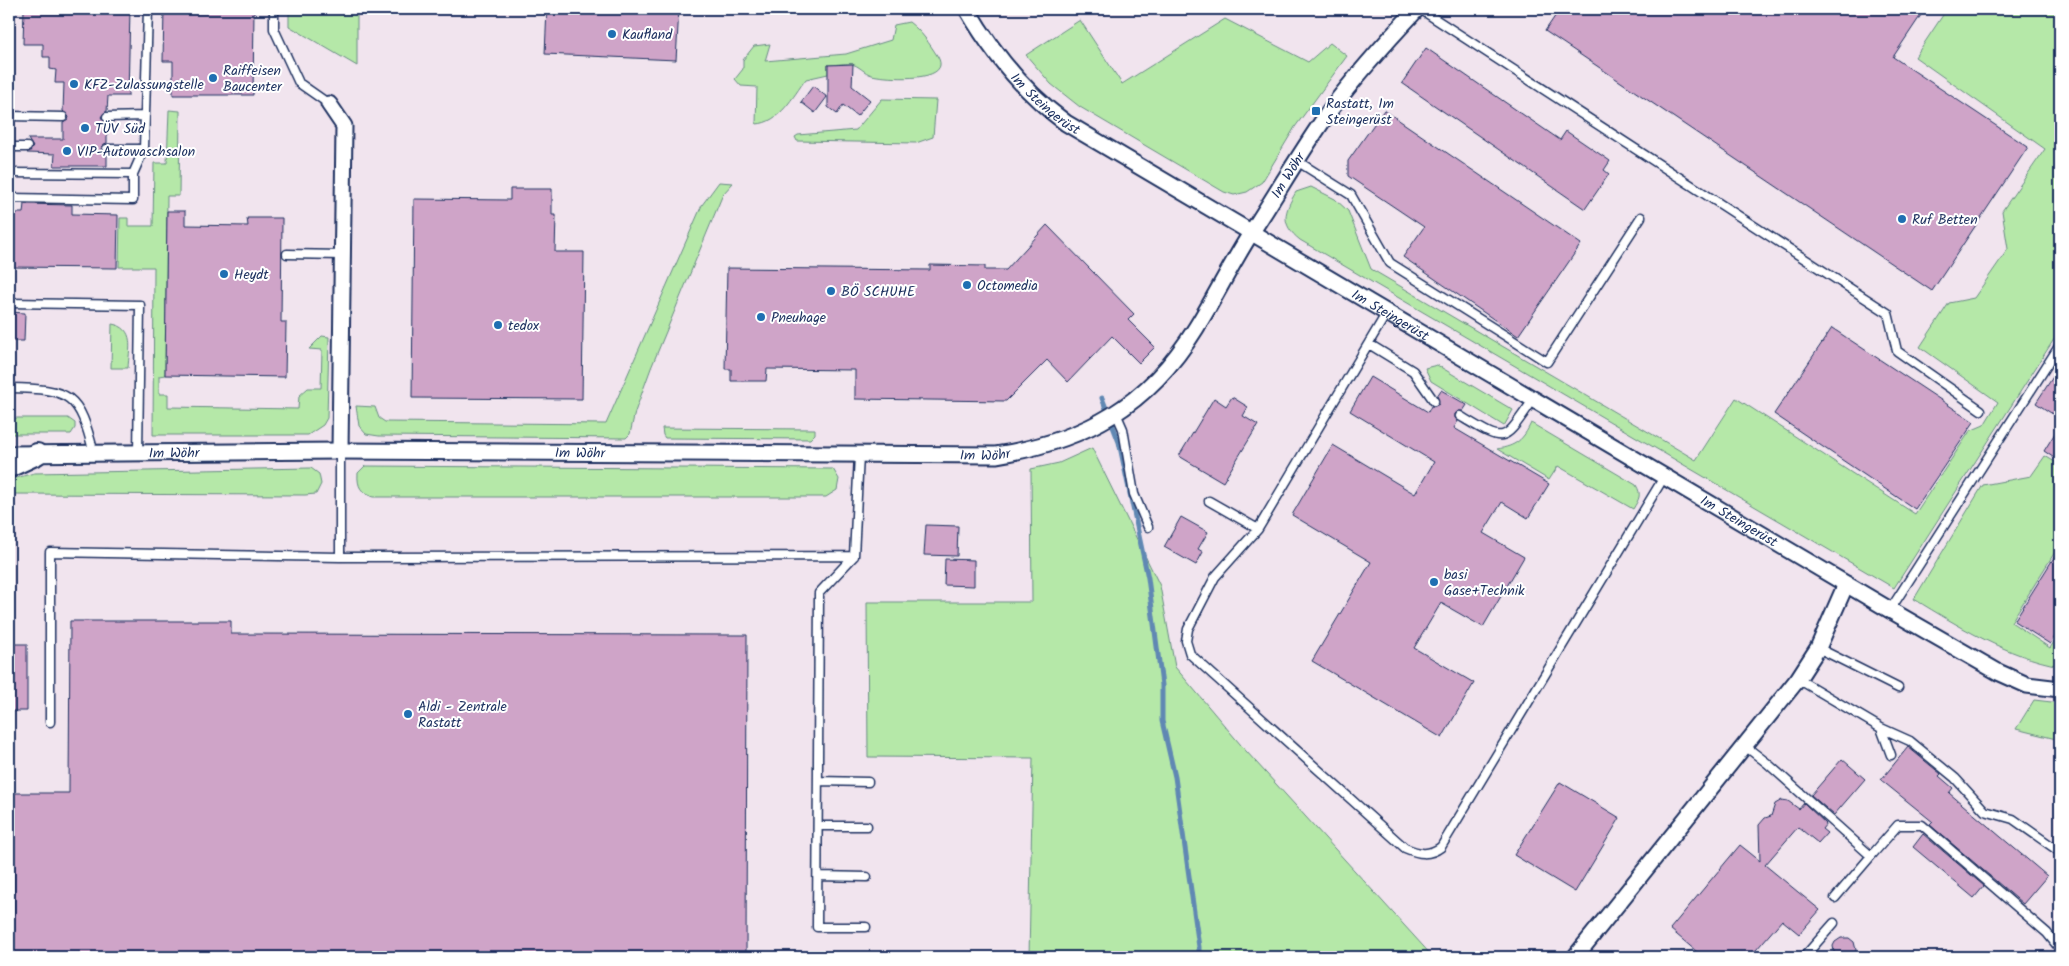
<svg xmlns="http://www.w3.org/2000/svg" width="2069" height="966" font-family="Kalam,sans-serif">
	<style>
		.green { fill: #b5e8a8; stroke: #688c83 }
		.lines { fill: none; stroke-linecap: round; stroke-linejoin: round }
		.stream { stroke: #6088b3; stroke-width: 5 }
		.building { fill: #cfa4c8; stroke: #1b2f5e }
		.lane-casing { stroke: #1b2f5e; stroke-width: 11 }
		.street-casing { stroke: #1b2f5e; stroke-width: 19 }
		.secondary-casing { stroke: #1b2f5e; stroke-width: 24 }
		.lane { stroke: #fff; stroke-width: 8 }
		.street { stroke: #fff; stroke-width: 15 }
		.secondary { stroke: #fff; stroke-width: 20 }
		.poi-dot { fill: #1f6fb2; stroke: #fff; stroke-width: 2 }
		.labels { text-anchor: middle; stroke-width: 4; stroke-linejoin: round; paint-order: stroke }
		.poi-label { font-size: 14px; fill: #1b2f5e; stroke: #fff; text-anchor: start }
		.street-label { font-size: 14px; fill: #1b2f5e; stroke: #fff }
	</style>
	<rect width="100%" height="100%" fill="#f1e4ee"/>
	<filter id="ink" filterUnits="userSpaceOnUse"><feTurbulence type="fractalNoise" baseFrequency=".02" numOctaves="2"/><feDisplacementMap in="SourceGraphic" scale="10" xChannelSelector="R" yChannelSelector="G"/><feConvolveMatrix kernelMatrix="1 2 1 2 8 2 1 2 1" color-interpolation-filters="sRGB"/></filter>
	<g filter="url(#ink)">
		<path class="green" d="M289 9H357V66L289 26Z
			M1947 9H2060V330L1894 588 1300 240C1280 224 1284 212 1296 192L1311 187 1335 199 1348 211 1371 269 1696 460 1736 398 1915 514 1970 431 1984 425 1998 402 1920 347 1949 303 1974 298 2008 249 2002 211 2045 149 1915 57Z
			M1225 19 1308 62 1330 43 1347 56 1295 127 1262 182 1247 192 1234 195 1224 192 1080 107 1051 84 1026 55 1080 20 1122 84Z
			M909 22C922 32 929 43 938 57 953 84 883 78 872 75 864 73 859 65 851 64 844 63 835 65 828 65V74L806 79C793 96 780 123 756 124L757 87 741 86 735 79 743 69V60L754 46 770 44 765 61 846 54 891 40 894 25Z
			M882 99 936 100 933 137 916 143 797 141 795 137 798 135 856 130Z
			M169 110 180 111 179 196H167L165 375 159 376V394H168V407L298 409 299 396 308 388H321L322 350 309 349 322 336 329 337 327 418 323 425 308 435H153L154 267H119L120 218H128V226H153L154 163H167Z
			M719 182 733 183 723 194 651 368 635 412 630 434 626 438 379 436 366 434 359 426 356 406 375 407 379 418 385 422 606 424 702 205Z
			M112 324C136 328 129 349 128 368H111Z
			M1437 365 1513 410 1504 426 1431 381 1425 368Z
			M9 418H68L75 423V428L71 434H9Z
			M1531 423 1636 485C1642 495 1639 499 1633 509L1558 466 1549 480 1497 449C1516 446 1523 440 1531 423Z
			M662 428 815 429V434L810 439 665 438 663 435Z
			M1092 448 1160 586 1175 667 1246 751 1433 957H1029L1033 758 868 757 867 602H1032L1031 469 1059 463Z
			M2045 456 2060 465V544L2011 622 2050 648 2058 636 2060 638V666C2006 656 1960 627 1914 599L1983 485 2031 476Z
			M365 466 833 469 839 479 837 490 826 497H374C361 493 357 487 358 473Z
			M311 468 319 474 321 484 316 494 305 495 9 494V480L34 473Z
			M2034 700 2060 703V740L2016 729Z"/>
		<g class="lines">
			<path class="stream" d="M1102 398 1119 442 1148 578 1162 685V721L1175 777 1199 947V957"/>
		</g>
		<path class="building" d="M24 9H130L128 96H108L107 111 104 113 101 117 103 120 107 123V143L104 144 101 149 102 152 107 155V166H54L55 154 27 153 33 147 28 139H63V123L68 120 69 117 63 111 64 83H55L56 70 50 69V57H43V44H23Z
			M164 9H254L253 95H173V61H163Z
			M547 9H679L676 60 545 54Z
			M1560 9H1925L1893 57 2028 147 1932 291 1545 31Z
			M1426 48 1560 140 1566 131 1610 161 1604 170 1609 174 1585 209 1402 83Z
			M853 64 852 86 870 100 857 116 843 105 837 114 828 107V65Z
			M813 86 827 97 815 113 801 102Z
			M1384 110 1581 244 1518 336 1403 257 1424 227 1348 176V161Z
			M510 189H552V215H556L555 252H584L582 399 412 398 414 199 510 200Z
			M24 204 72 205V214L118 215 117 268 9 267V213H23Z
			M167 211H185V225L248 226 247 218H282L281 322H286L285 377 165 375Z
			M1047 225 1134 314 1128 320 1155 347 1139 363 1112 336 1068 382 1047 360 1006 401 855 399V370L767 369 766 381H731V369H725L727 268 930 270V265L985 266V270H1006Z
			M9 312 25 313 24 341H9Z
			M1832 328 1974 422 1915 509 1774 414Z
			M2060 366V419L2036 403Z
			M1370 377 1428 412 1431 406H1435L1439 404 1437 396 1441 390 1467 405 1463 411H1458L1455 414V418L1458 421 1454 428 1549 484 1528 518 1502 502 1483 533 1524 557 1483 627 1441 603 1414 648 1474 683 1442 738 1312 661 1371 562 1292 515 1333 445 1415 494 1434 462 1350 411Z
			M1232 397 1248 407 1243 416 1258 425 1223 482 1179 456 1214 398 1226 406Z
			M2060 425V462L2044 451Z
			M1181 517 1208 532 1198 549 1203 552 1196 565 1164 547Z
			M926 525 958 526 957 556 924 555Z
			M2060 548V629L2050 644 2014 621Z
			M945 559 974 560V586L944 585Z
			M70 621H231V634L747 635 746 957H14V793H69Z
			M9 644H27V711H9Z
			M1908 747 1941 774 1939 776 1953 788 1949 793 2047 876 2023 904 1930 825 1933 822 1881 780Z
			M1842 759 1865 779 1834 815 1811 795Z
			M1560 782 1620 818 1575 892 1514 855Z
			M1782 800 1788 801 1799 809 1804 803 1826 824 1822 829 1827 833 1818 843 1798 827 1765 865 1820 910 1799 934 1782 920 1750 957H1703L1670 929 1740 845 1760 861 1759 825 1765 818 1771 816 1775 804Z
			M1923 834 1984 886 1974 898 1913 847Z
			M1841 938H1849L1854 942 1856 950 1854 957H1835L1833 946 1835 942Z"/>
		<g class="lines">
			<defs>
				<path id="lane" d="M274 9V29L299 83 329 104
					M1420 9 1888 313 1897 351 1981 410
					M9 116 63 117
					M107 117 145 116
					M9 147H27
					M107 149H144
					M1297 161 1351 195 1390 263 1547 362 1641 217
					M9 173 133 174V200L9 198
					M133 174 144 149 148 9
					M287 254 342 255
					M9 303 140 305 138 454
					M1386 314 1258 529 1215 577 1188 629 1186 641 1190 654 1405 848C1419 854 1429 856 1441 847L1664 477
					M1369 344 1413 371 1434 401
					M9 388C71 389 79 393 94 454
					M1116 413 1123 429 1134 494 1148 527
					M1460 416C1507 444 1502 444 1533 400
					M340 451V557L854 556
					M859 455 854 556 819 593 817 927H866
					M1209 501 1258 529
					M1890 610 2060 345
					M1818 648 1898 688
					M1798 679 1881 728 1891 755
					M50 722V552L340 557
					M1881 728 1910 741 1955 778 1985 811 2013 819 2060 852
					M1745 746 1767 763 1871 856 1835 898
					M818 781 868 782
					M818 826H867
					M1871 856 1898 825H1922L2047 933 2060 949
					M818 876 867 877
					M1804 957 1834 923"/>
				<g id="street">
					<path id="s1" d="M967 9C993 54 1024 92 1066 123L1890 610 1998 672 2027 685 2060 689"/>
					<path d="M329 104 344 126 340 451"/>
					<path id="s2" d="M9 454 340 451 996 455C1085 441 1148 406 1196 328 1216 296 1232 262 1253 230 1279 190 1303 148 1331 109 1357 74 1387 41 1417 9"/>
					<path d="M1575 957 1798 679 1818 648 1846 584"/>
				</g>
				<path id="secondary" d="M9 467 37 454"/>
			</defs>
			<use href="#lane" class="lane-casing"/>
			<use href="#street" class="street-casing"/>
			<use href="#secondary" class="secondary-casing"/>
			<use href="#lane" class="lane"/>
			<use href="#street" class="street"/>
			<use href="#secondary" class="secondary"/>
		</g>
	</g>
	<g class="poi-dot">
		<circle cx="612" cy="34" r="5"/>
		<circle cx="213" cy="78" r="5"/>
		<circle cx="74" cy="84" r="5"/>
		<rect x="1311" y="106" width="10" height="10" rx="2.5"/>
		<circle cx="85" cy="128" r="5"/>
		<circle cx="67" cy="151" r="5"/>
		<circle cx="1902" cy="219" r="5"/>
		<circle cx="224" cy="274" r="5"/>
		<circle cx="967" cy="285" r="5"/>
		<circle cx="831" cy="291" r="5"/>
		<circle cx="761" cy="317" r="5"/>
		<circle cx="498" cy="325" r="5"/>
		<circle cx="1434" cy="582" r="5"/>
		<circle cx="408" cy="714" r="5"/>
	</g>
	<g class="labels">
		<g class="poi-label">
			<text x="622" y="39">Kaufland</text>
			<text x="223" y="75">Raiffeisen<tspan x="223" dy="16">Baucenter</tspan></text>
			<text x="84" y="89">KFZ-Zulassungstelle</text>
			<text x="1326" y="108">Rastatt, Im<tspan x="1326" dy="16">Steingerüst</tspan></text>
			<text x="95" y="133">TÜV Süd</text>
			<text x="77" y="156">VIP-Autowaschsalon</text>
			<text x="1912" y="224">Ruf Betten</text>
			<text x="234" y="279">Heydt</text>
			<text x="977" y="290">Octomedia</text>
			<text x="841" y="296">BÖ SCHUHE</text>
			<text x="771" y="322">Pneuhage</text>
			<text x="508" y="330">tedox</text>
			<text x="1444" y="579">basi<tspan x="1444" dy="16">Gase+Technik</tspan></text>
			<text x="418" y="711">Aldi - Zentrale<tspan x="418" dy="16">Rastatt</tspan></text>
		</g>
		<g class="street-label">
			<text dy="5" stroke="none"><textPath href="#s1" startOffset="124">Im Steingerüst</textPath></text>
			<text dy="5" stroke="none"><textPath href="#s2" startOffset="1411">Im Wöhr</textPath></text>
			<text dy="5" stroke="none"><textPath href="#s1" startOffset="529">Im Steingerüst</textPath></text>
			<text dy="5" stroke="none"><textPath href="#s2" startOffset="165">Im Wöhr</textPath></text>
			<text dy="5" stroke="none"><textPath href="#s2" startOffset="571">Im Wöhr</textPath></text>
			<text dy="5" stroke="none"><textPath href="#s2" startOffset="976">Im Wöhr</textPath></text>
			<text dy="5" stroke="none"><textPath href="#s1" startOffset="934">Im Steingerüst</textPath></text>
		</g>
	</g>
	<rect width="2069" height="966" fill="none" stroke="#fff" stroke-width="30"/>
	<rect x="15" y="15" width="2039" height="936" fill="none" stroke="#1b2f5e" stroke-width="2" filter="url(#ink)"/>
</svg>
